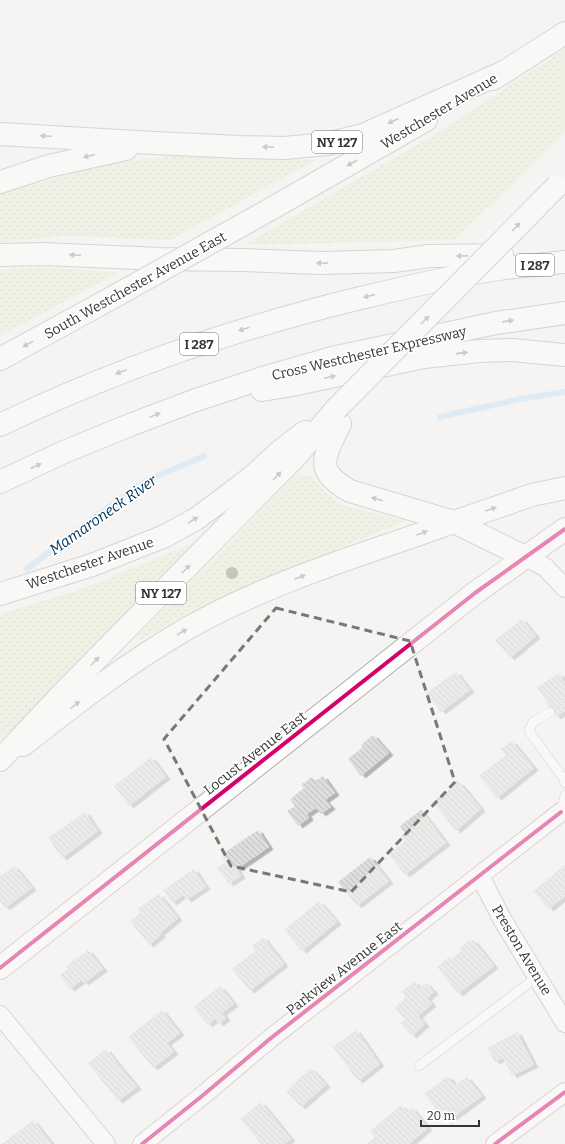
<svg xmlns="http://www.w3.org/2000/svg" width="565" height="1144" font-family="Bitter,serif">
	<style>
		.grass { fill: url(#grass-dots) }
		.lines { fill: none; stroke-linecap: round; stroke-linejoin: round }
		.stream { stroke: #c4dff7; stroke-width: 6 }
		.building { fill: url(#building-back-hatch); filter: url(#shadow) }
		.service-casing { stroke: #b0afad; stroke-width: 10 }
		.minor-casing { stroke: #b0afad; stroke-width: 20 }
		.tertiary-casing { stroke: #b0afad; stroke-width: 24 }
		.secondary-casing { stroke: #b0afad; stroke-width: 24 }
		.primary-casing { stroke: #b0afad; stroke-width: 24 }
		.motorway-casing { stroke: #b0afad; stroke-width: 24 }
		.service { stroke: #fefdfd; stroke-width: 9 }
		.minor { stroke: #fefdfd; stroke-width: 18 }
		.tertiary { stroke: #fefdfd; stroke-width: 22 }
		.secondary { stroke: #fefdfd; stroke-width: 22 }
		.primary { stroke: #fefdfd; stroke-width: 22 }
		.motorway { stroke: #fefdfd; stroke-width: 22 }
		.primary-bridge-casing { stroke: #b0afad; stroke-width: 24; stroke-linecap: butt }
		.primary-bridge { stroke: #fefdfd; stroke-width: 22 }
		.cycleway-casing { stroke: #fff; stroke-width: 6 }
		.cycleway { stroke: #d6006c; stroke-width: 4 }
		.tree { fill: #868e77 }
		.oneway { fill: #9a9a98 }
		.marked { fill: none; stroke: #797876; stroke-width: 3; stroke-dasharray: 8 5; stroke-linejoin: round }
		.labels { text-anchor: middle; stroke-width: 3.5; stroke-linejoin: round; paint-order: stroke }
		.shield { fill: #fff; stroke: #727271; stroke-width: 1 }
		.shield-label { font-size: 13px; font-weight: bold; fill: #363634 }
		.street-label { font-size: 14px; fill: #363634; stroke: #fff }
		.water-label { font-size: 15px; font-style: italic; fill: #003860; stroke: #fff }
	</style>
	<defs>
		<pattern id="grass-dots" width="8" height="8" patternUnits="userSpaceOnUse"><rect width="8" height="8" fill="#e4f0d3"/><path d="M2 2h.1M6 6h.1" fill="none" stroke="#c4ceb6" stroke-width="1.8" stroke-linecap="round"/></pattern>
		<pattern id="building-back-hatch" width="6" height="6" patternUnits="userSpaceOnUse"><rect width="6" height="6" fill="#dddddb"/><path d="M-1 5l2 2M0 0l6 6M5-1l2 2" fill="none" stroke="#bebebd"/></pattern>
		<filter id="shadow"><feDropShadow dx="4.5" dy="2.5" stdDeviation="0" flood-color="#0004"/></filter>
	</defs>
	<rect width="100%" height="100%" fill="#f5f4f2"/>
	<path class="grass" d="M565 49V133L455 240 244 245 439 132Z
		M193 154 315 160 171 240 63 236 0 242V194L109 163Z
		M37 267 120 272 0 336V270Z
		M298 474 312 477 323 490 342 505 405 521 196 608 140 641 136 637Z
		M203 539 9 732 0 739V614L82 589Z"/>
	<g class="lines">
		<path class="stream" d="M440 417 520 399 565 392
			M27 569 99 514 146 481 204 456"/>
	</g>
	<path class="building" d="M522 619 536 636 510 658 495 640Z
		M456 672 470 690 441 712 426 693Z
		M559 673 565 683V711L556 717 537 687Z
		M373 735 389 753 361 776 348 759 363 747 361 745Z
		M512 741 534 768 497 798 479 776 506 755 501 749Z
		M151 757 166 777 129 806 114 786Z
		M323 776 335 793 325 800 331 807 321 814 316 808 307 814 309 818 298 826 287 811 295 806 290 799 304 788 301 785 312 777 316 781Z
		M459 782 481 809 456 831 433 802Z
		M421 810 446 843 405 875 389 854 405 841 401 836 405 833 400 826Z
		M85 812 98 831 62 858 48 838Z
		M258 830 269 847 237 869 241 876 229 884 217 868 226 862 221 855Z
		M370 857 389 881 357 906 338 882Z
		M565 865V896L549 909 533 891Z
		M14 866 32 888 5 908 0 901V875L1 874 2 875Z
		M194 869 206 887 187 900 183 895 172 903 163 890Z
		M159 894 178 918 160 933 161 935 149 945 130 921 140 913 137 909Z
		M319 901 337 922 302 951 284 930Z
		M263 937 284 964 250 991 232 969 255 951 252 946Z
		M470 940 471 941 473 940 494 966 458 994 437 967 449 957 451 959 460 952 461 949 460 948Z
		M88 950 103 969 84 983 82 980 70 989 60 975 68 969 66 966Z
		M414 981 420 988 426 983 434 992 427 998 432 1004 418 1016 425 1024 412 1036 400 1023 405 1019 395 1008 406 997 402 992Z
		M220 986 234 1004 222 1013 226 1018 219 1024 215 1019 208 1025 193 1007Z
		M162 1010 180 1033 167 1043 174 1052 153 1068 128 1037Z
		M356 1030 380 1064 358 1081 333 1047Z
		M517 1032 534 1065 512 1076 503 1058 495 1062 487 1048Z
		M106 1049 137 1087 118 1101 88 1063Z
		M311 1068 326 1085 301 1107 286 1091Z
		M448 1076 455 1085 467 1077 482 1096 447 1122 424 1094Z
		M261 1102 291 1139 284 1144H261L240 1119Z
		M401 1105 407 1112 412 1108 428 1128 409 1144H367L375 1137 370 1131Z
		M33 1120 52 1144H2Z"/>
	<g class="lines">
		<defs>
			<path id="service" d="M550 712 533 722 529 731 564 779 565 783
				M561 812 565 795
				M419 1066 537 977"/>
			<path id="minor" d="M525 557 545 567 565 588
				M480 876 502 919 565 1023
				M0 1015 106 1144
				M142 1144 202 1096 271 1038 561 812
				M495 1144 565 1092"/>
			<path id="tertiary" d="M454 522 525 557
				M0 968 475 593 565 529"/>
			<path id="secondary" d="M23 745C76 703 129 662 188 628 271 581 365 554 454 522"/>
			<path id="primary" d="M493 79 565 33
				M0 134 154 143 240 147 284 148 327 144 363 135 506 71
				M0 182 49 166 126 149
				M269 210 426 120
				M0 359 99 305
				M340 424C324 457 313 470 350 491L454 522
				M0 594 92 565 165 536 196 519 223 499 253 476 279 452 305 432
				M0 760 64 692 298 454 336 409"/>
			<path id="motorway" d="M0 255 43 254 160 259 241 260 321 263 394 261 429 256 502 255
				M262 390 292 385 424 357 479 351 512 350 565 355
				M0 425C117 369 239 327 365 297 411 286 458 275 505 268 525 266 545 264 565 262
				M0 482 64 452 130 425 196 400 266 377 332 358 496 323 565 313
				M454 522 532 495 565 488"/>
		</defs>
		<use href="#service" class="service-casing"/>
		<use href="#minor" class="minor-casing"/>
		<use href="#tertiary" class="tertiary-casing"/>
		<use href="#secondary" class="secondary-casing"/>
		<use href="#primary" class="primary-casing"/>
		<use href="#motorway" class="motorway-casing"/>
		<use href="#service" class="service"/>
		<use href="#minor" class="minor"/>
		<use href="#tertiary" class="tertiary"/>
		<use href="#secondary" class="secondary"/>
		<use href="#primary" class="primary"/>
		<use href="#motorway" class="motorway"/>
		<defs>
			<path id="primary-bridge" d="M99 305 269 210
				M336 409 557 186"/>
		</defs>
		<use href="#primary-bridge" class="primary-bridge-casing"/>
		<use href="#primary-bridge" class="primary-bridge"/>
		<defs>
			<path id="cycleway" d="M0 968 475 593 565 529
				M142 1144 202 1096 271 1038 561 812
				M495 1144 565 1092"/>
		</defs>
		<use href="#cycleway" class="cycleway-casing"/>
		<use href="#cycleway" class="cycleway"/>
	</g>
	<circle class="tree" cx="232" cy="573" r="6"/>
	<defs><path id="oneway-solid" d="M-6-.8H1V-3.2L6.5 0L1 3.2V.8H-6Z"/></defs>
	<g class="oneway">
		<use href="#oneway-solid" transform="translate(393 121) rotate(156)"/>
		<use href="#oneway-solid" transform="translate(46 136) rotate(-177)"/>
		<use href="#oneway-solid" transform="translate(268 147) rotate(-178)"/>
		<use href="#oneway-solid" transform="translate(89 156) rotate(167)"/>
		<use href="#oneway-solid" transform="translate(352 163) rotate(150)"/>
		<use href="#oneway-solid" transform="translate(516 227) rotate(-46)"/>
		<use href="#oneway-solid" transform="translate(75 255) rotate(-178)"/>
		<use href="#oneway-solid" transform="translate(462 256) rotate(179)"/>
		<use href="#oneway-solid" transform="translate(322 263) rotate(-179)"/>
		<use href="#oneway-solid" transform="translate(369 296) rotate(167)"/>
		<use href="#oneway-solid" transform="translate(425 320) rotate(-45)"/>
		<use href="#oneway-solid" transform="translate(508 321) rotate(-8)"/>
		<use href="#oneway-solid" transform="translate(244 329) rotate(162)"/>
		<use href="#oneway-solid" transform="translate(28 344) rotate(151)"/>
		<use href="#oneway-solid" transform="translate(462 353) rotate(-6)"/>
		<use href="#oneway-solid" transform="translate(121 372) rotate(159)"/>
		<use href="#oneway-solid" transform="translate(330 377) rotate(-12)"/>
		<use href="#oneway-solid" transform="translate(155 415) rotate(-21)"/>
		<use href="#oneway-solid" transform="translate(36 466) rotate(-25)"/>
		<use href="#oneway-solid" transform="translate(277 476) rotate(-46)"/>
		<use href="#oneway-solid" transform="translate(377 499) rotate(-164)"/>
		<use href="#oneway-solid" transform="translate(491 509) rotate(-19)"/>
		<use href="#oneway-solid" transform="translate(193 520) rotate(-31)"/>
		<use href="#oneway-solid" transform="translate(422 533) rotate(-20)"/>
		<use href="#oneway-solid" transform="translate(186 569) rotate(-45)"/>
		<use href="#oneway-solid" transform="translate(300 577) rotate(-21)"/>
		<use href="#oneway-solid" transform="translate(182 632) rotate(-31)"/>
		<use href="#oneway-solid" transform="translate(95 661) rotate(-45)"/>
		<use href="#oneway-solid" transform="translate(75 705) rotate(-37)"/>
	</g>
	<path d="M0 0H565V1144H0ZM276 608 410 641 455 782 351 892 231 866 164 739Z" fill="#f5f4f2" fill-opacity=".55" fill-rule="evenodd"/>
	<path class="marked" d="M276 608 410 641 455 782 351 892 231 866 164 739Z"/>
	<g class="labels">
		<g class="shield">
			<rect x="312" y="131" width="50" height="22" rx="3"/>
			<rect x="516" y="254" width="38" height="22" rx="3"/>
			<rect x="180" y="333" width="38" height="22" rx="3"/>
			<rect x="136" y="582" width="50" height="22" rx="3"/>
		</g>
		<g class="shield-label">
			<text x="337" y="147">NY 127</text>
			<text x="535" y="270">I 287</text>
			<text x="199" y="349">I 287</text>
			<text x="161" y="598">NY 127</text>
		</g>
		<g class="street-label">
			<text transform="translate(439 111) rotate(-31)" y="5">Westchester Avenue</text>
			<text transform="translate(135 285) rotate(-29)" y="5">South Westchester Avenue East</text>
			<text transform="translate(369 353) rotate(-13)" y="5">Cross Westchester Expressway</text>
			<text transform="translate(90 563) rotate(-19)" y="5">Westchester Avenue</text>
			<text transform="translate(255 753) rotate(-38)" y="5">Locust Avenue East</text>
			<text transform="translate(522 950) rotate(59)" y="5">Preston Avenue</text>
			<text transform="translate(344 968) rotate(-38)" y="5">Parkview Avenue East</text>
		</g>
		<g class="water-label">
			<text transform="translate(103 515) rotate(-35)" y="5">Mamaroneck River</text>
		</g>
	</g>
	<path d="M421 1120v6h58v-6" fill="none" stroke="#363634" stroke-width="2"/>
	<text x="427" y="1120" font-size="12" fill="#363634" stroke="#ffffff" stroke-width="3" paint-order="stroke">20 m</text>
</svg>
